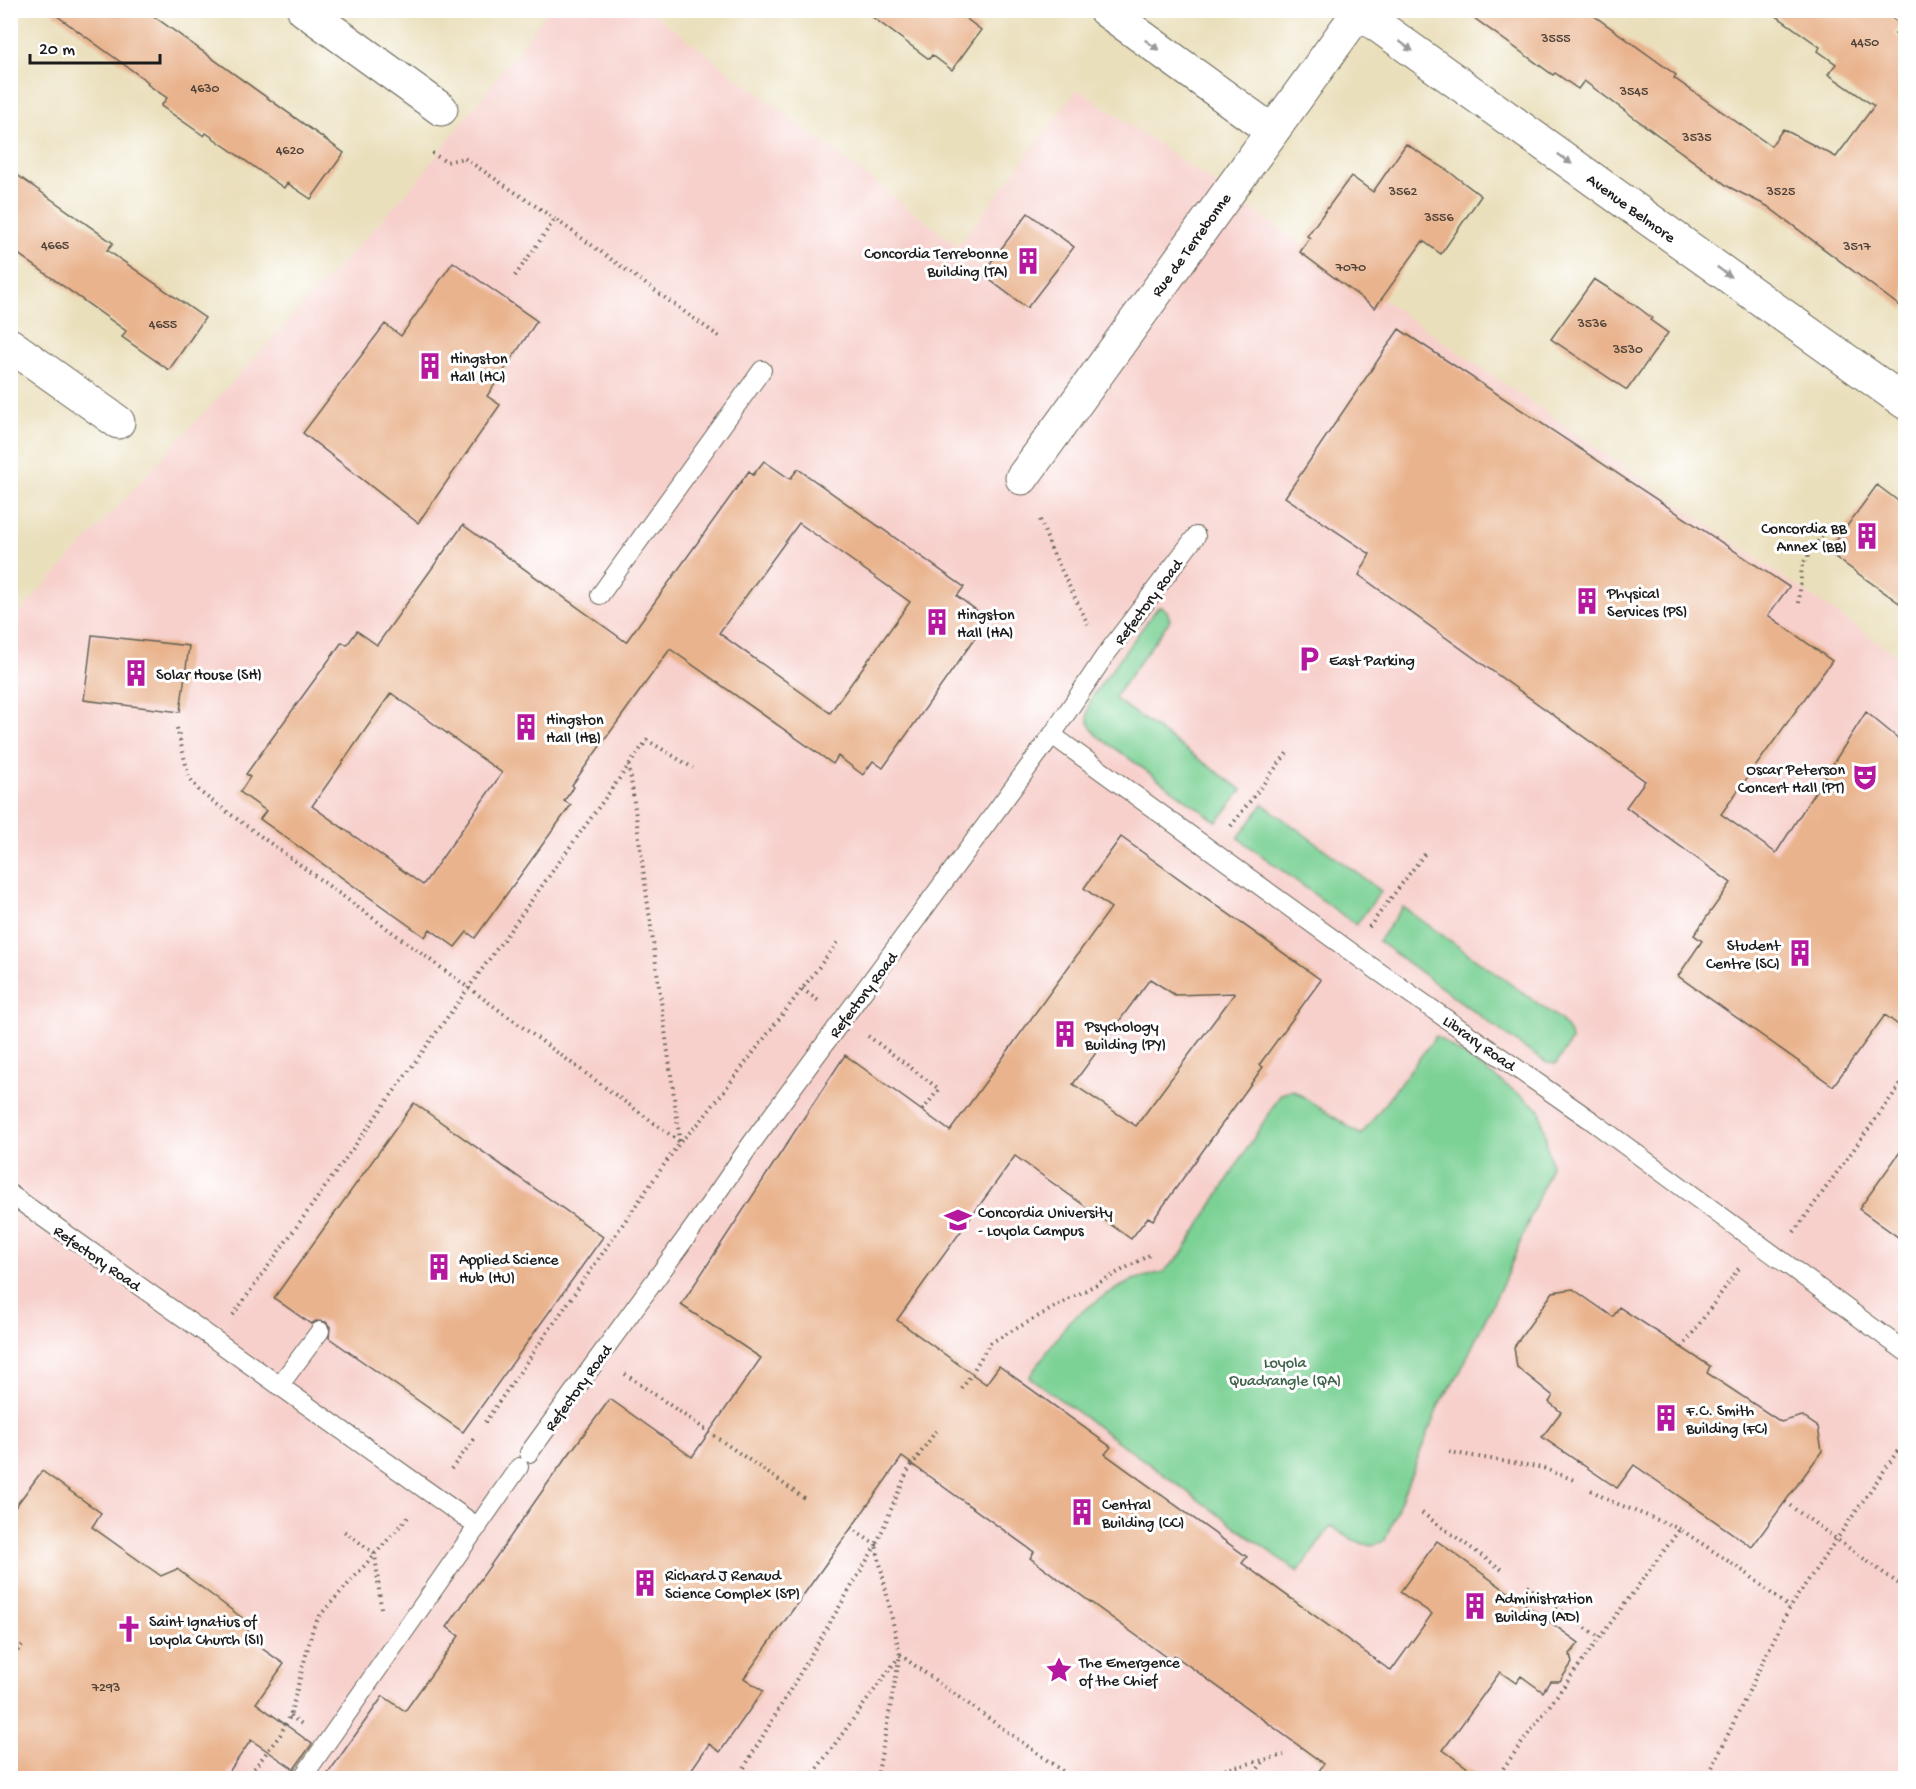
<svg xmlns="http://www.w3.org/2000/svg" width="1916" height="1789" font-family="'Gochi Hand',sans-serif">
	<style>
		.built { fill: #f7d0cc }
		.green { fill: #7bd195; stroke: #4c7658; stroke-width: 1.5 }
		.building { fill: #e9b38d; fill-rule: evenodd }
		.lines { fill: none; stroke-linecap: round; stroke-linejoin: round }
		.lane-casing { stroke: #646054; stroke-width: 20 }
		.street-casing { stroke: #646054; stroke-width: 35 }
		.path { stroke: #646054; stroke-width: 4; stroke-dasharray: 1.5 4.5; stroke-linecap: butt }
		.lane { stroke: #fff; stroke-width: 18 }
		.street { stroke: #fff; stroke-width: 33 }
		.oneway { fill: #999 }
		.labels { text-anchor: middle; stroke-width: 6; stroke-linejoin: round; paint-order: stroke }
		.number-label { font-size: 14px; fill: #4f4238 }
		.street-label { font-size: 16px; fill: #1c1c1c; stroke: #fff }
		.poi-label { font-size: 16px; fill: #1c1c1c; stroke: #fff; text-anchor: start }
		.park-label { font-size: 16px; fill: #42644c; stroke: #fff }
	</style>
	<rect width="100%" height="100%" fill="#fff"/>
	<filter id="ink" filterUnits="userSpaceOnUse"><feTurbulence type="fractalNoise" baseFrequency=".0167" numOctaves="2"/><feDisplacementMap in="SourceGraphic" scale="12" xChannelSelector="R" yChannelSelector="G"/><feConvolveMatrix kernelMatrix="1 2 1 2 8 2 1 2 1" color-interpolation-filters="sRGB"/></filter>
	<filter id="wash" filterUnits="userSpaceOnUse"><feTurbulence type="fractalNoise" baseFrequency=".008" numOctaves="4" result="noise"/><feDisplacementMap in="SourceGraphic" scale="24" xChannelSelector="R" yChannelSelector="G"/><feGaussianBlur stdDeviation="1.35" result="paint"/><feColorMatrix in="noise" values="0 0 0 0 0 0 0 0 0 0 0 0 0 0 0 0 0 1.4 0 .05"/><feComposite in="paint" operator="in"/></filter>
	<g filter="url(#wash)">
		<rect width="100%" height="100%" fill="#eadfbb"/>
		<path class="built" d="M548 11H650L958 246 1078 89 1905 661V1778H11L10 623 413 186Z"/>
		<path class="green" d="M1158 607H1162L1167 611 1170 620 1114 698 1242 790 1217 822 1098 736C1085 724 1085 711 1093 695Z
			M1263 804 1381 891 1356 925 1238 838Z
			M1403 907 1561 1020 1570 1034 1571 1041 1556 1064 1547 1063 1524 1048 1378 941Z
			M1436 1036 1540 1109 1551 1166 1508 1272 1459 1374 1439 1405 1385 1540C1366 1553 1347 1536 1331 1526L1298 1572 1029 1377 1069 1321 1104 1296 1133 1280 1163 1272 1181 1255 1281 1094 1293 1090 1361 1135Z"/>
		<g id="blocks">
			<path class="building" d="M49 10H145L344 153 311 199 287 183 284 188 206 133 204 136 161 106 167 98 147 84 148 82Z
				M863 10H955L981 30 952 70 932 55 929 59Z
				M1463 10H1586L1676 75 1674 78 1771 146 1783 129 1836 157 1874 106 1828 74 1836 64 1818 51 1820 47 1768 10H1881L1901 25 1895 34 1905 42V310L1767 206 1729 187 1584 81 1578 89 1555 73 1553 75Z
				M1406 144 1447 170 1481 196 1441 254 1423 241 1375 308 1300 252 1310 238 1307 236 1351 176 1373 192Z
				M10 170 113 243 107 250 205 318 169 370 122 337 126 331 10 248Z
				M1028 213 1074 247 1027 308 982 274Z
				M453 262 537 321 487 396 500 405 418 523 303 433 385 324 401 336Z
				M1594 279 1635 305 1652 318 1650 320 1668 333 1627 390 1551 339Z
				M1399 329 1789 587 1768 615 1832 661 1721 814 1776 853 1866 712 1905 744V1030L1885 1015 1833 1086 1678 976 1702 941 1694 935 1731 883 1626 807 1645 781 1359 575 1370 554 1285 497Z
				M764 461 790 479 798 469 964 587 957 596 983 615 972 629 978 634 883 768 873 761 863 775 838 756 833 764 670 649 572 785 574 787 564 801 571 805 475 938 467 932 455 947 430 929 425 937 260 819 266 811 240 792 250 777 246 774 342 642 347 645 357 631 377 645 463 525 626 642 749 471 753 475ZM799 523 910 602 830 713 719 633ZM391 693 502 773 423 885 312 806Z
				M1877 485 1905 506V607L1828 552Z
				M92 635 189 646 180 712 84 700Z
				M1121 837 1321 980 1259 1065 1263 1067 1153 1220 1148 1217 1131 1239 1015 1156 897 1320 986 1384 999 1366 1111 1447 1105 1454 1247 1557 1242 1563 1391 1671 1432 1614 1400 1592 1437 1541 1579 1643 1570 1654 1572 1663 1560 1681H1550L1543 1692 1521 1676 1516 1683 1500 1672 1443 1750 1483 1779H1313L1324 1764 1174 1655 1170 1660 1030 1558 1034 1552 902 1457 744 1678 763 1691 720 1752 709 1744 685 1779H324L383 1696 405 1711 459 1636 447 1627 555 1473 610 1399 692 1457 761 1358 681 1305 845 1055 950 1131 1111 908 1084 888ZM1150 979 1175 995 1235 993 1136 1126 1073 1084Z
				M414 1103 603 1237 463 1432 329 1338 330 1327 326 1322 316 1321 311 1324 274 1298Z
				M1905 1145V1242L1859 1209Z
				M1573 1289 1613 1317 1619 1307 1710 1366 1707 1373 1781 1422 1802 1416 1818 1427 1822 1451 1752 1547 1634 1465 1617 1488 1542 1437 1561 1412 1549 1402 1553 1396 1517 1367 1514 1347 1553 1292Z
				M42 1471 101 1513 92 1527 161 1576 177 1569 249 1623 247 1638 284 1664 256 1703 312 1744 294 1769 251 1740 224 1779H10V1514Z"/>
		</g>
	</g>
	<g filter="url(#ink)">
		<use href="#blocks" fill-opacity="0" stroke="#646054" stroke-width="1.5"/>
		<g class="lines">
			<defs>
				<path id="lane" d="M600 595 762 370
					M1052 735 1365 962 1592 1121 1906 1352
					M10 1194 478 1527
					M279 1386 320 1331
					M529 1453 693 1228 751 1144 1052 735 1104 657 1196 536
					M302 1778 519 1467"/>
				<path id="street" d="M304 10 441 109
					M1105 10 1272 131
					M1359 12 1906 403
					M10 345 118 422
					M1022 478 1360 10"/>
			</defs>
			<use href="#lane" class="lane-casing"/>
			<use href="#street" class="street-casing"/>
			<path class="path" d="M432 153 446 162 464 158 555 219
				M515 276 555 219 721 338
				M1040 520 1052 551 1088 624
				M1799 603 1802 565 1822 535
				M177 728 189 777 200 792 680 1142
				M629 765 680 1141
				M1231 826 1287 753
				M1369 927 1426 852
				M802 989 819 1001
				M868 1036 939 1089 922 1111
				M1794 1232 1906 1077
				M233 1315 647 740 693 768
				M1682 1348 1739 1268
				M625 1374 807 1500
				M962 1389 990 1343 1153 1253
				M485 1422 680 1142 701 1121 838 942
				M1449 1452 1543 1468 1574 1480
				M451 1469 476 1437
				M1591 1490 1608 1500 1680 1529
				M1785 1502 1906 1589
				M1422 1513 1502 1570
				M1527 1586 1600 1638
				M381 1608 375 1554 410 1515
				M900 1655 1072 1778
				M10 1660 22 1645
				M290 1716 302 1724
				M247 1778 280 1735 290 1716 313 1628 321 1614 375 1554 341 1529
				M738 1778 876 1545 851 1528
				M810 1778 898 1658
				M877 1778 900 1655 876 1545 907 1472 936 1431
				M1054 1778 1061 1770
				M1190 1778 1284 1755
				M1251 1778 1263 1762
				M1496 1778 1680 1529 1749 1575 1789 1608
				M1707 1778 1789 1608 1906 1439"/>
			<use href="#lane" class="lane"/>
			<use href="#street" class="street"/>
		</g>
		<defs><path id="oneway-solid" d="M-6-.8H1V-3.2L6.5 0L1 3.2V.8H-6Z" transform="scale(1.5)"/></defs>
		<g class="oneway">
			<use href="#oneway-solid" transform="translate(1152 45) rotate(36)"/>
			<use href="#oneway-solid" transform="translate(1406 46) rotate(36)"/>
			<use href="#oneway-solid" transform="translate(1565 159) rotate(36)"/>
			<use href="#oneway-solid" transform="translate(1724 272) rotate(36)"/>
		</g>
	</g>
	<defs>
		<symbol id="building-bare" viewBox="-9 -9 18 18"><path d="M-4-6H4V6H1V3H-1V6H-4ZM-2.5-4.3h1.7v1.8h-1.7ZM.8-4.3h1.7v1.8H.8ZM-2.5-1h1.7V.8h-1.7ZM.8-1h1.7V.8H.8Z" fill="#b5179e" stroke="#fff" stroke-width="2.5" paint-order="stroke"/></symbol>
		<symbol id="parking-bare" viewBox="-9 -9 18 18"><path d="M-3.5-5.5H1a3.5 3.5 0 0 1 0 7H-1V5.5H-3.5ZM-1-3.4V-.6H.8a1.4 1.4 0 0 0 0-2.8Z" fill="#b5179e" stroke="#fff" stroke-width="2.5" paint-order="stroke"/></symbol>
		<symbol id="theatre-bare" viewBox="-9 -9 18 18"><path d="M-5-5.5Q0-4 5-5.5V0Q5 5 0 6Q-5 5-5 0ZM-3.3-2.5H-1v1.5H-3.3ZM1-2.5H3.3v1.5H1ZM-2.8 1Q0 5.5 2.8 1Z" fill="#b5179e" stroke="#fff" stroke-width="2.5" paint-order="stroke"/></symbol>
		<symbol id="university-bare" viewBox="-9 -9 18 18"><path d="M0-5L7-2L0 1L-7-2ZM-4 1L0 2.5L4 1V4Q0 6-4 4Z" fill="#b5179e" stroke="#fff" stroke-width="2.5" paint-order="stroke"/></symbol>
		<symbol id="church-bare" viewBox="-9 -9 18 18"><path d="M-1.2-6h2.4v3.5h3.3v2.4h-3.3V6h-2.4V-.1h-3.3v-2.4h3.3Z" fill="#b5179e" stroke="#fff" stroke-width="2.5" paint-order="stroke"/></symbol>
		<symbol id="sight-bare" viewBox="-9 -9 18 18"><path d="M0-6L1.8-2.2L6-1.7L2.9 1.2L3.7 5.4L0 3.3L-3.7 5.4L-2.9 1.2L-6-1.7L-1.8-2.2Z" fill="#b5179e" stroke="#fff" stroke-width="2.5" paint-order="stroke"/></symbol>
	</defs>
	<g fill-rule="evenodd">
		<use href="#building-bare" x="1009" y="242" width="38" height="38"/>
		<use href="#building-bare" x="411" y="347" width="38" height="38"/>
		<use href="#building-bare" x="1848" y="517" width="38" height="38"/>
		<use href="#building-bare" x="1568" y="582" width="38" height="38"/>
		<use href="#building-bare" x="918" y="603" width="38" height="38"/>
		<use href="#parking-bare" x="1290" y="640" width="38" height="38"/>
		<use href="#building-bare" x="117" y="654" width="38" height="38"/>
		<use href="#building-bare" x="507" y="708" width="38" height="38"/>
		<use href="#theatre-bare" x="1846" y="758" width="38" height="38"/>
		<use href="#building-bare" x="1781" y="934" width="38" height="38"/>
		<use href="#building-bare" x="1046" y="1015" width="38" height="38"/>
		<use href="#university-bare" x="939" y="1201" width="38" height="38"/>
		<use href="#building-bare" x="420" y="1248" width="38" height="38"/>
		<use href="#building-bare" x="1647" y="1399" width="38" height="38"/>
		<use href="#building-bare" x="1063" y="1493" width="38" height="38"/>
		<use href="#building-bare" x="626" y="1564" width="38" height="38"/>
		<use href="#building-bare" x="1456" y="1587" width="38" height="38"/>
		<use href="#church-bare" x="110" y="1610" width="38" height="38"/>
		<use href="#sight-bare" x="1040" y="1651" width="38" height="38"/>
	</g>
	<g class="labels">
		<g class="number-label">
			<text x="1556" y="42">3555</text>
			<text x="1865" y="46">4450</text>
			<text x="205" y="92">4630</text>
			<text x="1634" y="95">3545</text>
			<text x="1697" y="141">3535</text>
			<text x="290" y="154">4620</text>
			<text x="1403" y="195">3562</text>
			<text x="1781" y="195">3525</text>
			<text x="1439" y="221">3556</text>
			<text x="55" y="249">4665</text>
			<text x="1857" y="250">3517</text>
			<text x="1351" y="271">7070</text>
			<text x="1592" y="327">3536</text>
			<text x="163" y="328">4655</text>
			<text x="1628" y="353">3530</text>
			<text x="106" y="1691">7293</text>
		</g>
		<g class="street-label">
			<text transform="translate(1632 207) rotate(36)" y="6">Avenue Belmore</text>
			<text transform="translate(1190 244) rotate(-54)" y="6">Rue de Terrebonne</text>
			<text transform="translate(1147 601) rotate(-53)" y="6">Refectory Road</text>
			<text transform="translate(862 994) rotate(-53)" y="6">Refectory Road</text>
			<text transform="translate(1480 1042) rotate(35)" y="6">Library Road</text>
			<text transform="translate(98 1257) rotate(35)" y="6">Refectory Road</text>
			<text transform="translate(577 1387) rotate(-54)" y="6">Refectory Road</text>
		</g>
		<g class="poi-label">
			<text x="1008" y="258" text-anchor="end">Concordia Terrebonne<tspan x="1008" dy="18">Building (TA)</tspan></text>
			<text x="450" y="363">Hingston<tspan x="450" dy="18">Hall (HC)</tspan></text>
			<text x="1847" y="533" text-anchor="end">Concordia BB<tspan x="1847" dy="18">Annex (BB)</tspan></text>
			<text x="1607" y="598">Physical<tspan x="1607" dy="18">Services (PS)</tspan></text>
			<text x="957" y="619">Hingston<tspan x="957" dy="18">Hall (HA)</tspan></text>
			<text x="1329" y="665">East Parking</text>
			<text x="156" y="679">Solar House (SH)</text>
			<text x="546" y="724">Hingston<tspan x="546" dy="18">Hall (HB)</tspan></text>
			<text x="1845" y="774" text-anchor="end">Oscar Peterson<tspan x="1845" dy="18">Concert Hall (PT)</tspan></text>
			<text x="1780" y="950" text-anchor="end">Student<tspan x="1780" dy="18">Centre (SC)</tspan></text>
			<text x="1085" y="1031">Psychology<tspan x="1085" dy="18">Building (PY)</tspan></text>
			<text x="978" y="1217">Concordia University<tspan x="978" dy="18">- Loyola Campus</tspan></text>
			<text x="459" y="1264">Applied Science<tspan x="459" dy="18">Hub (HU)</tspan></text>
			<text x="1686" y="1415">F.C. Smith<tspan x="1686" dy="18">Building (FC)</tspan></text>
			<text x="1102" y="1509">Central<tspan x="1102" dy="18">Building (CC)</tspan></text>
			<text x="665" y="1580">Richard J Renaud<tspan x="665" dy="18">Science Complex (SP)</tspan></text>
			<text x="1495" y="1603">Administration<tspan x="1495" dy="18">Building (AD)</tspan></text>
			<text x="149" y="1626">Saint Ignatius of<tspan x="149" dy="18">Loyola Church (SI)</tspan></text>
			<text x="1079" y="1667">The Emergence<tspan x="1079" dy="18">of the Chief</tspan></text>
		</g>
		<g class="park-label">
			<text x="1285" y="1367">Loyola<tspan x="1285" dy="18">Quadrangle (QA)</tspan></text>
		</g>
	</g>
	<rect width="1916" height="1789" fill="none" stroke="#fff" stroke-width="36"/>
	<path d="M30 54v9h130v-9" fill="none" stroke="#1c1c1c" stroke-width="3"/>
	<text x="39" y="54" font-size="18" fill="#1c1c1c" stroke="#ffffff" stroke-width="4.5" paint-order="stroke">20 m</text>
</svg>
